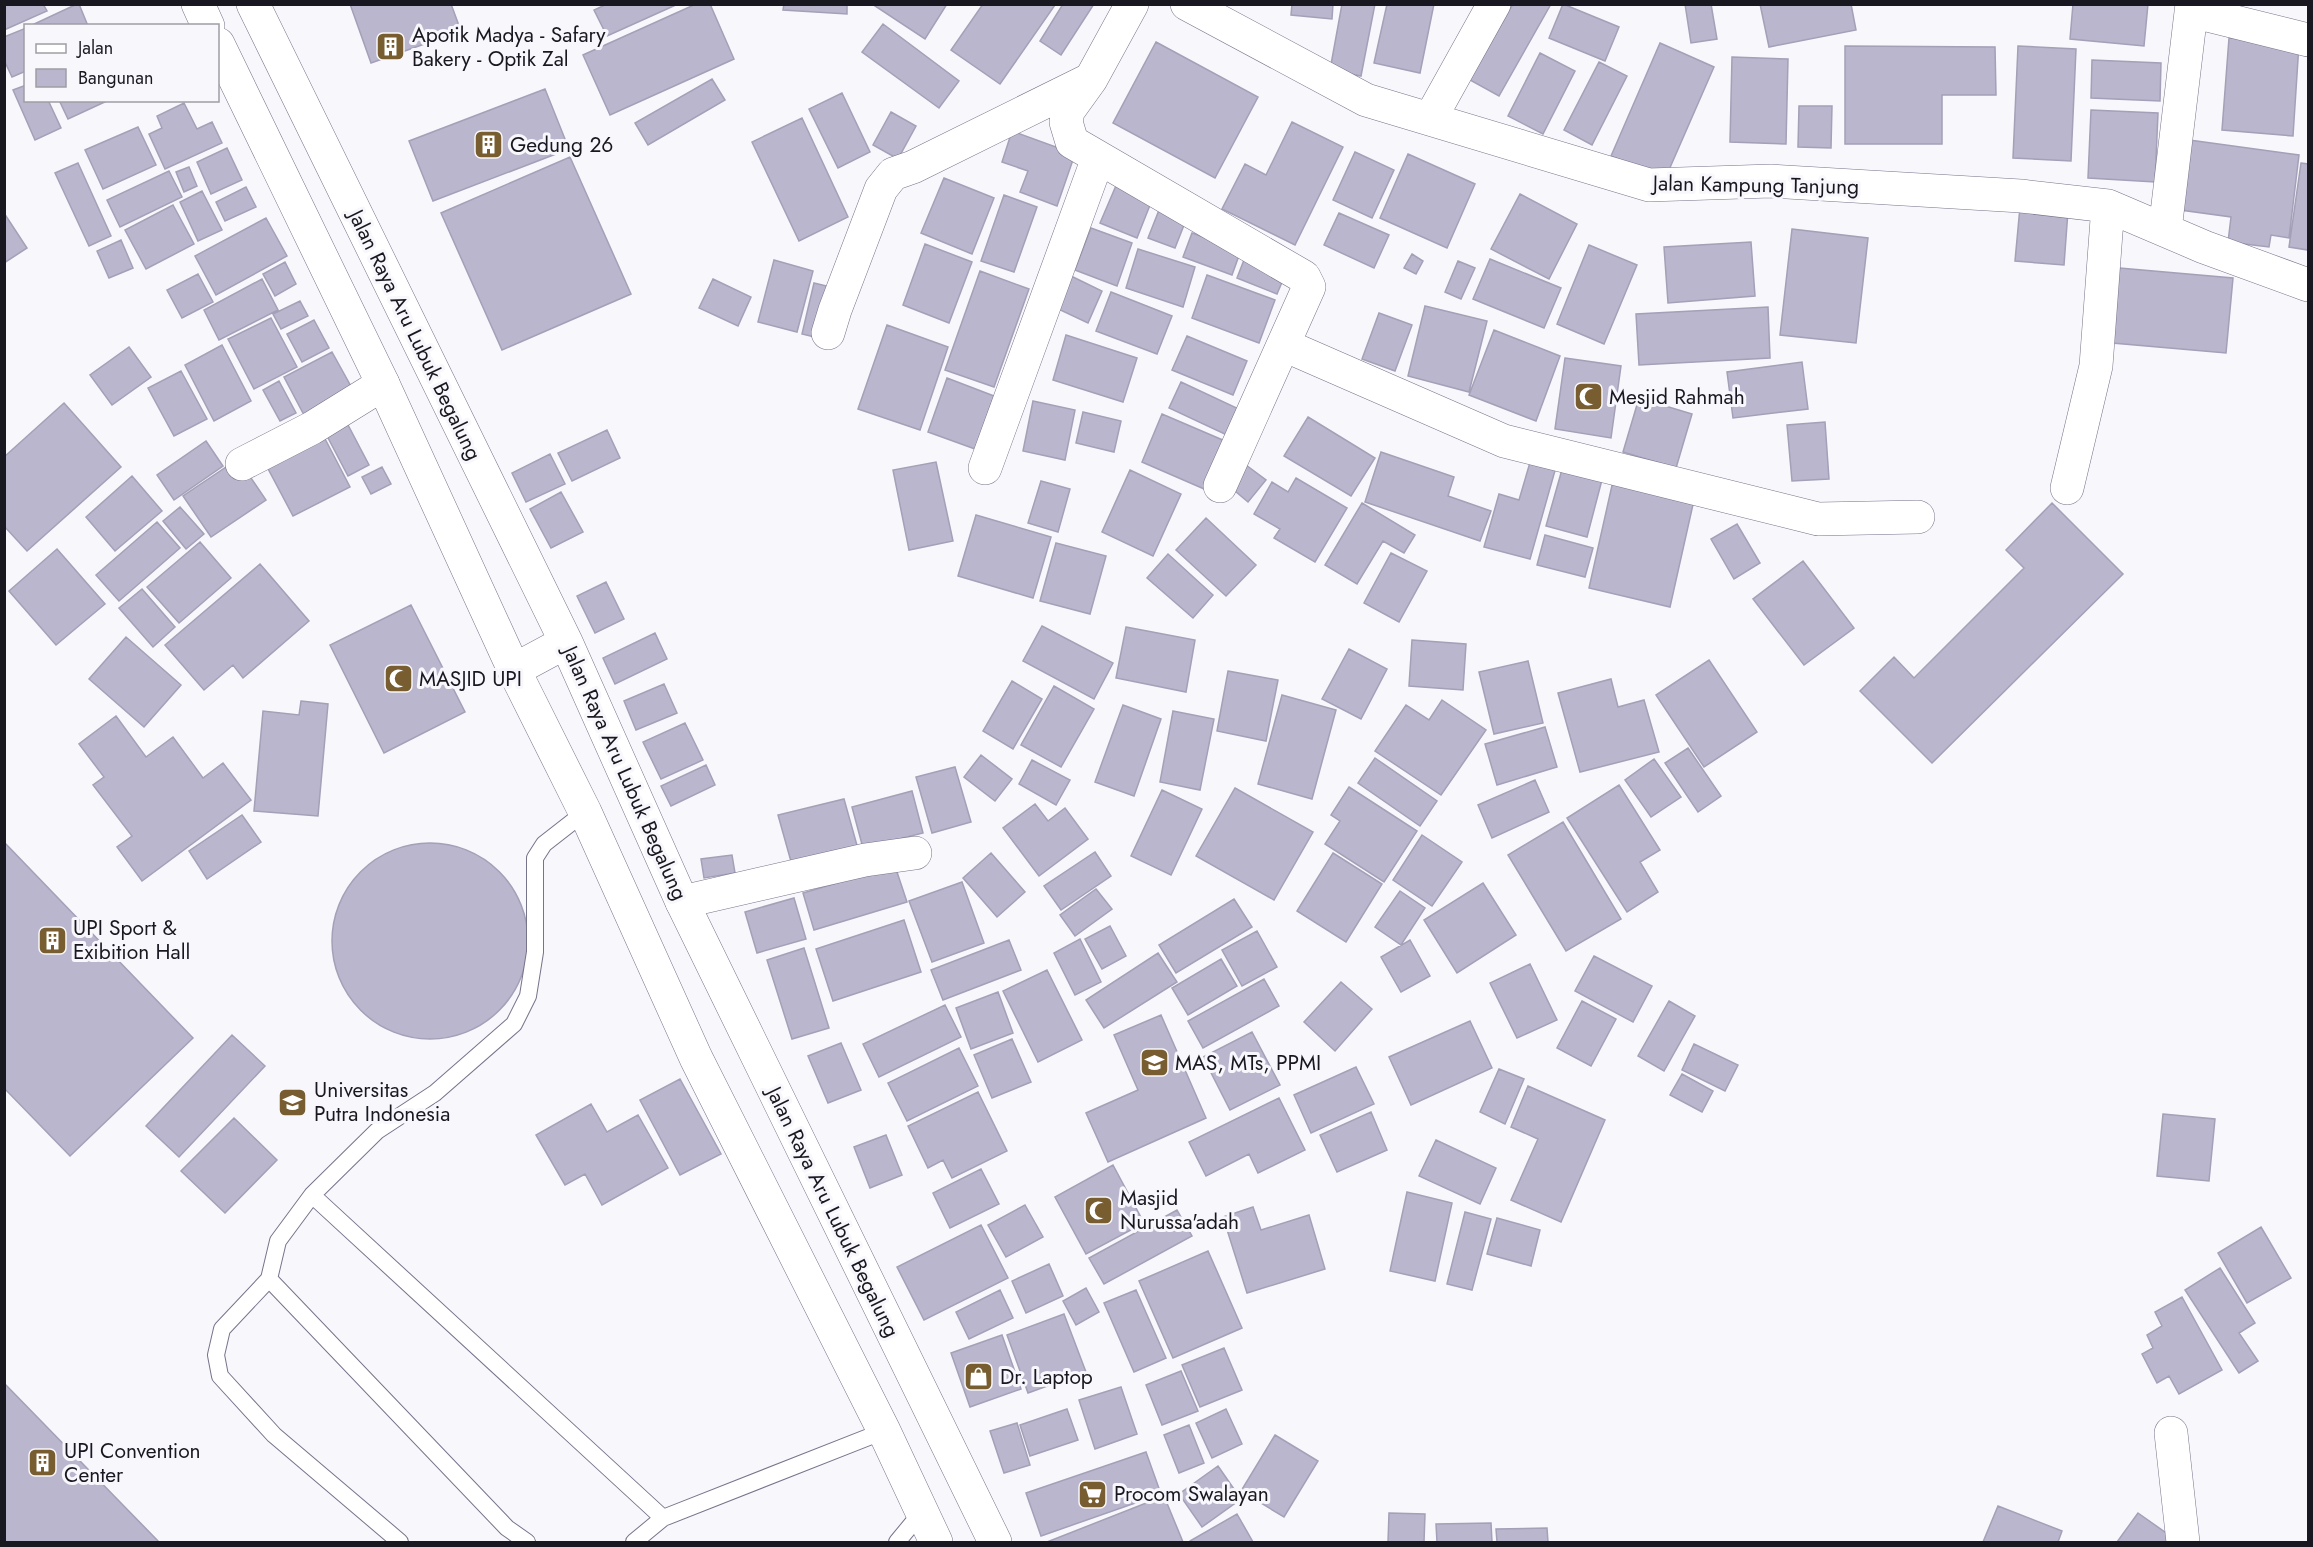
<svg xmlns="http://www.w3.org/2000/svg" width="2313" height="1547" font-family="Jost,sans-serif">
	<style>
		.building { fill: #b9b6ce; stroke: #a3a0b7; stroke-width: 1.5 }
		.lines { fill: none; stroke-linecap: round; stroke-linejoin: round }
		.lane-casing { stroke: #76748a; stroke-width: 18 }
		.street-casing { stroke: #76748a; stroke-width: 34 }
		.primary-casing { stroke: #76748a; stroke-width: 34 }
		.lane { stroke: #fff; stroke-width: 16 }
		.street { stroke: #fff; stroke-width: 33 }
		.primary { stroke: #fff; stroke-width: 33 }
		.labels { text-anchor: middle; stroke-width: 6; stroke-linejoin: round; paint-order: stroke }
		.poi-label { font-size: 21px; fill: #191821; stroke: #f7f7fc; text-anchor: start }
		.street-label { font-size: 21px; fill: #191821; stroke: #f7f7fc }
	</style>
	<rect width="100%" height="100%" fill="#f7f7fc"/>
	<path class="building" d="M4 4H43L47 11 4 30Z
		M79 4 88 26H30L77 4Z
		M350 4H451L461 31 371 63Z
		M607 4H678L607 36 594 10Z
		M696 4H710L734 59 610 115 583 55Z
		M784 4H847V14L783 10Z
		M872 4H947L925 39Z
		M983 4 1055 5 1000 84 951 50Z
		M1063 4H1094L1061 55 1040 41Z
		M1292 4H1333L1332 19 1291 15Z
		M1342 4H1375L1361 76 1330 70Z
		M1387 4H1434L1420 73 1374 63Z
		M1513 4H1551L1499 96 1470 80Z
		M1563 4 1619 27 1605 61 1549 38Z
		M1685 4H1711L1717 39 1691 43Z
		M1760 4H1851L1856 30 1769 47Z
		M2073 4H2148L2144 46 2070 39Z
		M883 24 959 81 939 108 862 52Z
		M26 28V71L12 77 4 60V37Z
		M2229 38 2299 44 2293 136 2222 130Z
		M1156 42 1258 97 1215 178 1113 123Z
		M1660 43 1714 67 1665 179 1611 156Z
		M1845 46 1995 47 1996 95H1942V144H1845Z
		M2018 46 2076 49 2071 161 2013 158Z
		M1540 53 1575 71 1543 134 1508 116Z
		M1732 57 1788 59 1786 144 1730 142Z
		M2092 60 2161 63 2160 101 2091 98Z
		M1599 62 1627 76 1592 145 1564 130Z
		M712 79 725 100 648 145 635 123Z
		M26 85V100H48L61 128 35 140 13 90Z
		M545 89 569 149 433 201 409 141Z
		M842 93 870 152 838 168 809 109Z
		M59 100H109L68 119Z
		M184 103 197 129 212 122 222 143 165 169 149 134 162 128 157 116Z
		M1799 106H1832L1831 148 1798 147Z
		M2091 110 2158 113 2155 182 2088 178Z
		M891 112 916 126 898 159 873 145Z
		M802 118 848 217 799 241 752 142Z
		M1292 122 1343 147 1295 245 1222 209 1245 164 1266 175Z
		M138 127 156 165 103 189 85 150Z
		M1012 131 1075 154 1057 206 1020 192 1028 171 1002 162Z
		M2182 139 2299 155 2289 238 2271 235 2269 247 2228 242 2231 217 2173 209Z
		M227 148 242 180 211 194 197 162Z
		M1355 152 1394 170 1372 218 1333 200Z
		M1408 154 1475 184 1447 248 1380 218Z
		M570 157 631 294 502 350 441 213Z
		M78 163 111 236 89 246 55 173Z
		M2301 163 2308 164V250L2289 247Z
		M189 167 197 186 184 192 176 172Z
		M169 171 182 197 120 227 107 200Z
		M944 178 994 198 972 254 921 233Z
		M1118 181 1154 195 1137 238 1100 223Z
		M246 187 256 207 225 221 216 202Z
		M202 191 222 230 198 241 180 202Z
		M1520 194 1577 224 1549 279 1491 249Z
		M1004 195 1037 207 1014 272 981 261Z
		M173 205 194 244 146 269 125 230Z
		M1161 205 1188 215 1175 248 1148 238Z
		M2020 207 2068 211 2064 265 2015 261Z
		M4 213 27 248 4 263Z
		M1339 213 1389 235 1374 268 1324 245Z
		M266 218 287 256 216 295 195 256Z
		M1091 228 1132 243 1117 286 1075 270Z
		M1792 229 1868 238 1856 343 1780 335Z
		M1192 233 1241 250 1232 275 1183 257Z
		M121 240 133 268 109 278 97 251Z
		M1751 242 1755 296 1668 303 1664 247Z
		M925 244 972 262 949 323 903 305Z
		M1589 245 1637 265 1604 344 1557 324Z
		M1138 249 1195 267 1183 307 1126 288Z
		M1247 252 1288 268 1277 294 1237 278Z
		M1412 254 1423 261 1416 274 1404 268Z
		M1490 259 1561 288 1544 328 1473 299Z
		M774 260 813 271 797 332 758 322Z
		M1458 261 1475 268 1461 299 1445 292Z
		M285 262 296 284 275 296 263 274Z
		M2108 267 2233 278 2226 353 2101 342Z
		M980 271 1029 289 994 387 945 370Z
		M198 274 213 302 182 318 167 290Z
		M1207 275 1275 300 1259 343 1192 318Z
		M1071 276 1102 291 1088 323 1056 308Z
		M262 279 278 310 219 340 204 310Z
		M713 279 751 297 738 326 699 308Z
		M814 283 835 288 823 339 802 334Z
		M1111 292 1172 316 1157 354 1096 331Z
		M300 301 308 316 281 329 273 314Z
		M1425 306 1487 321 1469 392 1408 376Z
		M1768 307 1770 358 1639 365 1636 314Z
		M1379 313 1412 325 1395 371 1362 359Z
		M271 318 297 367 254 389 228 339Z
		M314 320 329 348 302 362 287 334Z
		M887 325 948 347 920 430 858 409Z
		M1494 330 1560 356 1536 421 1469 395Z
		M1066 335 1137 358 1123 402 1053 380Z
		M1187 336 1247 361 1233 395 1172 370Z
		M222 345 251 401 214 421 185 365Z
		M129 347 151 377 112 405 90 375Z
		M332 352 353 390 304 415 284 377Z
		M1565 358 1621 366 1611 438 1555 429Z
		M1802 362 1808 409 1733 418 1727 372Z
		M181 371 207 419 174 436 148 388Z
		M947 378 994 396 975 449 928 432Z
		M279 381 296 413 280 421 263 390Z
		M1181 382 1241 410 1229 436 1169 408Z
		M1639 398 1692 414 1676 468 1623 452Z
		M1033 401 1075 410 1065 460 1023 451Z
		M64 403 121 467 27 551 4 526V457Z
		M1083 412 1121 421 1114 452 1076 443Z
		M1162 414 1232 444 1211 492 1142 462Z
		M1308 417 1375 458 1351 496 1284 456Z
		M1825 422 1829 479 1792 481 1787 425Z
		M347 423 369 465 348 476 326 434Z
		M607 430 620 458 572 481 558 453Z
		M322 433 350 487 293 516 265 463Z
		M206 441 223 466 174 500 157 475Z
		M1381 452 1454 477 1448 496 1491 511 1480 541 1365 502Z
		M550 454 565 484 526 502 512 473Z
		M238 459 266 500 211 537 183 496Z
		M1531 459 1556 467 1530 559 1484 547 1499 494 1519 500Z
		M936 462 953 541 909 550 893 470Z
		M1246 465 1266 480 1248 502 1229 486Z
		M1563 466 1603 476 1587 537 1546 526Z
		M382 467 391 484 371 494 362 477Z
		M1130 470 1181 494 1153 556 1102 532Z
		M132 476 162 511 115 551 86 517Z
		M1296 478 1347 508 1315 562 1274 538 1280 529 1254 514 1272 482 1288 492Z
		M1041 481 1070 489 1058 532 1028 523Z
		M1613 481 1694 500 1670 607 1589 588Z
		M561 492 583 532 551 548 530 509Z
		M1362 503 1415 535 1404 553 1383 541 1357 584 1325 565Z
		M2052 503 2123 574 1932 763 1860 691 1894 657 1914 678 2024 568 2006 550Z
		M180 507 204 534 186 549 163 521Z
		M976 515 1051 537 1033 598 958 576Z
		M1206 518 1256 565 1226 596 1176 550Z
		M157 522 180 548 119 601 96 575Z
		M1737 524 1760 563 1734 579 1711 539Z
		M1545 535 1593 548 1585 577 1537 565Z
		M200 542 231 578 179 623 147 587Z
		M1056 543 1106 556 1090 614 1040 601Z
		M57 549 105 604 56 645 9 591Z
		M1391 553 1427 571 1399 622 1364 603Z
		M1168 554 1213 595 1193 618 1147 578Z
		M1803 561 1854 628 1804 665 1753 599Z
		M260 564 309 621 243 678 233 665 204 690 165 645Z
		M606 582 624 619 595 633 577 596Z
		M142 589 175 627 153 647 119 608Z
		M411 605 465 712 384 753 330 645Z
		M1042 626 1113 663 1094 699 1023 661Z
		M1126 627 1195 640 1186 692 1116 678Z
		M655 633 667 659 615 684 603 658Z
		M126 637 181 685 144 727 89 679Z
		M1412 640 1466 644 1463 690 1409 686Z
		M1349 649 1387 669 1361 719 1322 699Z
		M1709 660 1757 732 1704 767 1656 695Z
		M1528 661 1543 723 1494 734 1479 672Z
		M1228 671 1278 680 1266 741 1217 731Z
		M1611 679 1618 707 1644 700 1659 752 1580 772 1558 693Z
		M1012 681 1042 699 1013 749 983 731Z
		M664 684 677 713 636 730 624 701Z
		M1054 686 1094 709 1061 767 1021 745Z
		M1282 695 1336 710 1312 799 1258 784Z
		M1442 700 1486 730 1441 795 1375 751 1406 705 1429 720Z
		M301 701 328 704 318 816 254 811 263 711 299 715Z
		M1123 705 1161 719 1134 796 1095 782Z
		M1173 711 1214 719 1200 790 1160 782Z
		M116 716 146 757 173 737 203 778 223 763 251 800 142 881 117 847 132 836 93 785 104 777 79 744Z
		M685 723 703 760 661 779 643 742Z
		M1545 727 1557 767 1497 785 1485 744Z
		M1688 748 1721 796 1698 812 1665 763Z
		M981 755 1012 779 995 801 964 777Z
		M1375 758 1437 801 1420 826 1358 783Z
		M1654 759 1681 797 1651 817 1625 780Z
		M1032 760 1070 780 1056 805 1019 784Z
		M706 765 715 785 671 806 661 786Z
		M955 767 971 822 932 833 916 777Z
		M1535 780 1549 812 1492 838 1478 805Z
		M1619 785 1660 850 1640 862 1658 892 1627 912 1567 818Z
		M1349 787 1417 831 1384 882 1325 844 1340 821 1331 815Z
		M1235 788 1313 832 1274 900 1196 856Z
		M1162 790 1202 809 1171 875 1131 856Z
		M912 791 923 833 863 848 852 807Z
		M844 799 858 849 792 865 778 815Z
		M1035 804 1048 821 1065 808 1088 839 1039 876 1003 828Z
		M242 815 261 842 207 879 189 851Z
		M1563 822 1621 919 1566 951 1508 855Z
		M1422 835 1462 862 1432 906 1393 880Z
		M4 842 193 1038 70 1156 4 1088Z
		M332 941a98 98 0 1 1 196 0a98 98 0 1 1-196 0Z
		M1095 852 1111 876 1061 910 1044 886Z
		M991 853 1025 892 997 917 963 878Z
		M1333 853 1382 884 1346 942 1297 911Z
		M732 855 735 873 704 878 701 859Z
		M895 866 907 902 814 930 803 893Z
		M962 882 984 943 932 962 909 901Z
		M1483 883 1516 935 1457 973 1424 920Z
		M1096 889 1112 909 1075 936 1060 915Z
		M1400 891 1425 908 1401 945 1375 927Z
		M794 898 806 939 757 953 745 912Z
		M1234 899 1252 927 1176 973 1159 945Z
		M904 920 921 972 833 1001 816 949Z
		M1110 926 1126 956 1102 969 1085 939Z
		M1257 931 1277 967 1242 986 1222 950Z
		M1080 939 1101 982 1075 995 1054 953Z
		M1009 940 1021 970 943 1000 931 970Z
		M1410 940 1430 976 1401 992 1381 957Z
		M804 948 829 1028 792 1039 767 960Z
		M1158 953 1177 982 1104 1028 1086 1000Z
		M1594 956 1652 986 1633 1022 1575 991Z
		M1221 959 1237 986 1188 1015 1172 988Z
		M1530 964 1557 1020 1517 1038 1490 983Z
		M1047 970 1082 1040 1038 1062 1003 991Z
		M1264 979 1279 1006 1203 1048 1188 1021Z
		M1341 982 1372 1009 1335 1051 1304 1022Z
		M998 992 1013 1033 971 1049 956 1008Z
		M1582 1001 1616 1019 1591 1066 1557 1048Z
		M1669 1001 1695 1016 1664 1071 1638 1056Z
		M945 1005 961 1037 879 1077 863 1044Z
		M1161 1015 1206 1118 1108 1162 1086 1113 1138 1090 1114 1035Z
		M1470 1021 1492 1068 1411 1105 1389 1057Z
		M1252 1032 1280 1085 1230 1110 1203 1057Z
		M232 1035 265 1066 179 1157 146 1126Z
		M1012 1039 1031 1082 992 1098 974 1055Z
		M841 1043 861 1090 828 1103 808 1056Z
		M1694 1044 1738 1065 1725 1091 1682 1070Z
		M959 1048 978 1086 907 1121 888 1083Z
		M1356 1067 1374 1104 1311 1133 1294 1095Z
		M1499 1069 1524 1079 1505 1124 1480 1112Z
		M1682 1074 1713 1091 1702 1112 1670 1095Z
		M680 1079 721 1154 680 1175 640 1100Z
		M1528 1086 1605 1120 1561 1222 1511 1200 1538 1139 1511 1127Z
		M978 1092 1007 1151 952 1178 943 1160 928 1168 908 1126Z
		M1279 1098 1305 1150 1258 1173 1249 1154 1206 1176 1189 1142Z
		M591 1104 607 1132 638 1115 668 1168 602 1205 585 1174 565 1185 536 1135Z
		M1371 1112 1387 1150 1337 1172 1320 1135Z
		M2163 1114 2215 1119 2209 1181 2157 1176Z
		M234 1118 277 1160 225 1213 181 1171Z
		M886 1135 902 1175 870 1188 854 1147Z
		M1436 1140 1496 1168 1480 1204 1419 1176Z
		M1113 1165 1144 1223 1086 1254 1055 1197Z
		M981 1169 999 1204 950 1228 933 1193Z
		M1407 1192 1452 1203 1435 1281 1390 1271Z
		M1025 1205 1043 1237 1006 1257 988 1225Z
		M1253 1207 1261 1230 1309 1215 1325 1269 1247 1293 1223 1217Z
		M1177 1210 1192 1236 1104 1284 1089 1258Z
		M1465 1212 1491 1219 1472 1290 1447 1284Z
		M1497 1218 1540 1230 1531 1266 1487 1254Z
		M981 1225 1008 1278 924 1320 897 1267Z
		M2261 1227 2291 1278 2247 1303 2218 1253Z
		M1208 1251 1242 1328 1173 1358 1139 1281Z
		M1049 1264 1063 1296 1026 1313 1012 1281Z
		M2220 1268 2255 1323 2239 1333 2258 1361 2239 1373 2185 1290Z
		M1086 1288 1099 1312 1076 1325 1063 1301Z
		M1000 1290 1013 1318 969 1339 956 1312Z
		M1136 1290 1166 1358 1134 1372 1104 1303Z
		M2182 1297 2222 1370 2179 1394 2169 1376 2157 1383 2142 1354 2153 1348 2147 1335 2162 1326 2155 1312Z
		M1064 1314 1086 1372 1028 1393 1007 1335Z
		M1002 1335 1021 1389 970 1407 951 1353Z
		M1224 1348 1242 1390 1200 1407 1182 1365Z
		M1181 1371 1198 1411 1162 1425 1146 1385Z
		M4 1383 159 1542H4Z
		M1121 1387 1137 1434 1095 1449 1079 1400Z
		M1067 1409 1078 1440 1030 1456 1020 1425Z
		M1226 1409 1242 1444 1212 1458 1196 1423Z
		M1017 1423 1030 1465 1004 1473 990 1431Z
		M1189 1425 1204 1463 1179 1473 1164 1435Z
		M1275 1435 1318 1461 1284 1517 1241 1491Z
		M1146 1452 1161 1494 1041 1536 1026 1493Z
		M1218 1466 1241 1499 1202 1527 1179 1494Z
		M1164 1496 1183 1542H1047Z
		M1998 1506 2062 1531 2058 1542H1983Z
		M1389 1513 1425 1514 1424 1542H1388Z
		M2138 1513 2179 1542H2117Z
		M1237 1514 1253 1542H1190V1541Z
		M1491 1523 1492 1542H1437L1436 1524Z
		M1547 1528 1548 1542H1497L1496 1529Z"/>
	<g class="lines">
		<defs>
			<path id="lane" d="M312 1195 663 1518
				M269 1279 278 1241 312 1195 377 1131 435 1093 514 1024 528 996 535 952V858L544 844 585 812
				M400 1542 274 1435 220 1376 216 1355 222 1329 269 1279 507 1528 527 1542
				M634 1542 663 1518 884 1431
				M897 1542 921 1513"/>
			<path id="street" d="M1132 4 1091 79 1068 111 1066 122 1072 142 1304 277 1309 287 1220 486
				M1187 4 1366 100 1649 185 1771 181 2021 196 2108 206 2204 247 2308 285
				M2191 11 2308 40
				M1430 119 1494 4
				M2165 230 2192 4
				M828 333 835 310 881 189 893 174 913 167 1089 80
				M1284 345 1504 441 1818 519 1918 517
				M242 464 312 428 383 384
				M985 468 1098 158
				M2067 488 2096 366 2108 206
				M682 902 865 860 915 853
				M2171 1433 2183 1542"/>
			<path id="primary" d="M198 4 208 26
				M253 4 566 642 682 902 995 1542
				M218 44 383 384 514 670 585 812 696 1058 884 1431 936 1542
				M514 670 566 642"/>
		</defs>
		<use href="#lane" class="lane-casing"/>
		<use href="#street" class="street-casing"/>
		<use href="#primary" class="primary-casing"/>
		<use href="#lane" class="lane"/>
		<use href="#street" class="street"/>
		<use href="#primary" class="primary"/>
	</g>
	<defs>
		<symbol id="building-square" viewBox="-11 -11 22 22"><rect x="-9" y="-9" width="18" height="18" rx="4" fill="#775d2f" stroke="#f7f7fc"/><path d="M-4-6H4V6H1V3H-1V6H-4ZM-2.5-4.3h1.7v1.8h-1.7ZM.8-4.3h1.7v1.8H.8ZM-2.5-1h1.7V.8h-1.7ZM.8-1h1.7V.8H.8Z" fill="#fff"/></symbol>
		<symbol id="mosque-square" viewBox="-11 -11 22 22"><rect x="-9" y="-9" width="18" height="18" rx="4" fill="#775d2f" stroke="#f7f7fc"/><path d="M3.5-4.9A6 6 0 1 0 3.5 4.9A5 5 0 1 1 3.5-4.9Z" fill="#fff"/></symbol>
		<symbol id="school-square" viewBox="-11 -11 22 22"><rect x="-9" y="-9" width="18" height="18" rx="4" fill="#775d2f" stroke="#f7f7fc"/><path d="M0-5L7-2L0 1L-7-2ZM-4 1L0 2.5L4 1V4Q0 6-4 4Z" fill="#fff"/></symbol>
		<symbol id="university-square" viewBox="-11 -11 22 22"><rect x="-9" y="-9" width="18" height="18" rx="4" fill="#775d2f" stroke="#f7f7fc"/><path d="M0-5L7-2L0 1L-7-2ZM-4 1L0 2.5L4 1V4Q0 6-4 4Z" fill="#fff"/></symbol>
		<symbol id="shop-square" viewBox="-11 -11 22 22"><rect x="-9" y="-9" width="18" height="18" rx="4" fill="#775d2f" stroke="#f7f7fc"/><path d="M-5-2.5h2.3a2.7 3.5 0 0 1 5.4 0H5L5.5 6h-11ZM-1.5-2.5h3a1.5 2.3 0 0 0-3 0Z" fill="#fff"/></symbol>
		<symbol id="supermarket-square" viewBox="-11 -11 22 22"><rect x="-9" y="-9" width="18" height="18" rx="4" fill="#775d2f" stroke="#f7f7fc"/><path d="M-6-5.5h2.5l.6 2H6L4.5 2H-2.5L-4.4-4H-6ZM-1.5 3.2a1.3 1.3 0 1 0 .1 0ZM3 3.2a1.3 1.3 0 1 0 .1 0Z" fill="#fff"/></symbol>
	</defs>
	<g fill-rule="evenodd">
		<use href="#building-square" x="374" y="30" width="33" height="33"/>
		<use href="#building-square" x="472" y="128" width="33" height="33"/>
		<use href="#mosque-square" x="1572" y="380" width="33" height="33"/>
		<use href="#mosque-square" x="382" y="662" width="33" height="33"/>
		<use href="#building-square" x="36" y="924" width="33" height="33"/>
		<use href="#school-square" x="1138" y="1046" width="33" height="33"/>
		<use href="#university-square" x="276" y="1086" width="33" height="33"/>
		<use href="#mosque-square" x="1082" y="1194" width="33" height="33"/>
		<use href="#shop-square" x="962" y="1360" width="33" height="33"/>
		<use href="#building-square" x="26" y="1446" width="33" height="33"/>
		<use href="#supermarket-square" x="1076" y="1478" width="33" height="33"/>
	</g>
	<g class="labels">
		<g class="poi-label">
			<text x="412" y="42">Apotik Madya - Safary<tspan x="412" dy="24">Bakery - Optik Zal</tspan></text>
			<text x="510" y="152">Gedung 26</text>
			<text x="1609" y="404">Mesjid Rahmah</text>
			<text x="419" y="686">MASJID UPI</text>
			<text x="73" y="935">UPI Sport &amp;<tspan x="73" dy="24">Exibition Hall</tspan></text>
			<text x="1175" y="1070">MAS, MTs, PPMI</text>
			<text x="314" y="1097">Universitas<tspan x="314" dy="24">Putra Indonesia</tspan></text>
			<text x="1120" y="1205">Masjid<tspan x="1120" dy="24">Nurussa'adah</tspan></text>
			<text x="1000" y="1384">Dr. Laptop</text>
			<text x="64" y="1458">UPI Convention<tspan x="64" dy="24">Center</tspan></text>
			<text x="1114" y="1501">Procom Swalayan</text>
		</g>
		<g class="street-label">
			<text transform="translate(1756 185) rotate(1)" y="7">Jalan Kampung Tanjung</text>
			<text transform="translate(415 335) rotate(64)" y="7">Jalan Raya Aru Lubuk Begalung</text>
			<text transform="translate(625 773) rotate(66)" y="7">Jalan Raya Aru Lubuk Begalung</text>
			<text transform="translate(833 1212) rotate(64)" y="7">Jalan Raya Aru Lubuk Begalung</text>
		</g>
	</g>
	<rect width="2313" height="1547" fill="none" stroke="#191821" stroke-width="12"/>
	<rect x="24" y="24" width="195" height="78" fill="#f7f7fc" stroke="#9e9ea4" stroke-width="1.5"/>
	<rect x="36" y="44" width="30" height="9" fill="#ffffff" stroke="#9e9ea4" stroke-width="1.5"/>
	<text x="78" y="54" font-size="18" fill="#191821">Jalan</text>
	<rect x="36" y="69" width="30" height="18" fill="#b9b6ce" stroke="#9e9ea4" stroke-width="1.5"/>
	<text x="78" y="84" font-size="18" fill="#191821">Bangunan</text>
</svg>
